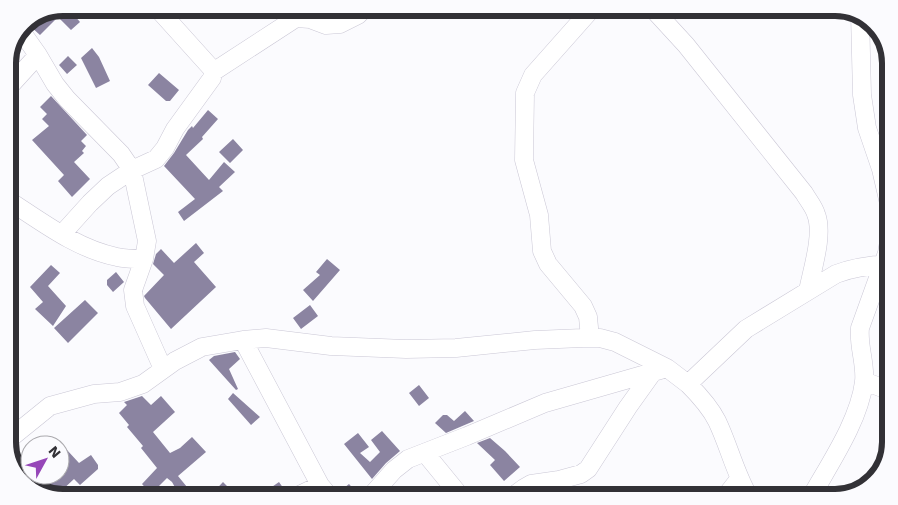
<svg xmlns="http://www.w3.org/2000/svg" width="898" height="505" font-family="'Work Sans',sans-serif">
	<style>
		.building { fill: #8b84a1 }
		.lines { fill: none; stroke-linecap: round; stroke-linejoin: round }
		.minor-casing { stroke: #cac7d5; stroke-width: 19 }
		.minor { stroke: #fff; stroke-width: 18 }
		.rim { fill: none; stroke: #323136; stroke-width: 6 }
	</style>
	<rect width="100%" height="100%" fill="#fbfbfe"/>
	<path class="building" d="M64 8H68L80 22 71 30 58 17 40 35 30 26 39 18Z
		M92 48 99 57 110 81 96 88 81 58Z
		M68 56 77 65 67 74 59 65Z
		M159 73 179 90 170 101H166L148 85Z
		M51 96 87 135 81 141 86 146 82 151 84 153 74 162 90 179 72 197 58 181 64 175 32 140 49 126 42 119 47 114 40 107Z
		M208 110 218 119 202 137 203 139 186 155 209 180 224 162 235 172 219 187 223 191 184 221 178 212 195 199 164 166 174 153 188 130 192 126 193 128Z
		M233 139 243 150 230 163 219 152Z
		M196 243 204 253 194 262 216 287 171 329 145 298 144 296 164 275 153 264 156 254 161 249 174 263Z
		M327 259 340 270 313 301 303 290 320 275 316 272Z
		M51 265 60 273 48 286 66 306 53 326 35 309 43 302 30 287Z
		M116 272 124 282 113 292 107 285V280Z
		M85 300 98 313 68 343 54 328Z
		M310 305 318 316 301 329 293 318Z
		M235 352 240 359 229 369 238 389 236 390 209 360 214 356Z
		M419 385 429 398 419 406 409 393Z
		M233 393 260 417 251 425 228 399Z
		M142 396 151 405 161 396 175 412 153 432 170 453 180 448 192 437 206 452 178 476 196 498H181L172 482 167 478 151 494 142 484 157 468 141 448 143 446 127 427 129 425 119 413 127 405 124 402Z
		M465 411 474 421 446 433 435 423 443 415H447L454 421Z
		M382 431 400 451 386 463 372 479 344 444 358 433 369 447 360 453 370 462 380 452 371 440Z
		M490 438 505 451 520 467 504 481 490 465 495 460 477 443Z
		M67 450 79 463 91 455 98 465V469L80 485 74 479 59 493 55 489 49 494 40 491 34 485 45 475H60V457Z
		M223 482 232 491 226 498H208Z
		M279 482 286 492 285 498H256Z
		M349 484 360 496V498H340L339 492Z"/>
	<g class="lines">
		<defs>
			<path id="minor" d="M652 8 686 45 804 193C808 200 814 207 816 214 824 234 812 270 808 291
				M860 14 862 95 867 128 881 169 890 208
				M38 55 55 84 67 99 121 154 132 170 147 241 144 259 133 290 135 306 163 369
				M213 72 296 18 310 19 326 25 340 24 358 15 365 8
				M8 88 38 55 21 31
				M8 200C42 222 77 249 117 257 125 259 135 259 144 259
				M62 234 90 203 108 186 132 170 156 159 165 148 175 129 212 78 213 72 212 69 157 8
				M590 338 588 317 583 306 548 264 542 251 539 215 524 160 525 93 533 75 588 13 591 8
				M243 340 320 485 330 497
				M864 381 890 391
				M688 384C699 395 710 407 717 421 729 446 735 473 749 497
				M8 440 50 406 94 394 120 392 143 384 175 361 202 347 243 340 266 338 331 346 406 349 456 348 535 340 583 338H600L615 342 667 368 688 384 746 329 836 274C854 267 871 265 890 264
				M425 453 461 497
				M295 497 320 485
				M370 497 394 470 408 459 467 436 545 403 667 368
				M512 497 524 488 531 484 559 480 581 474 588 469 628 407 653 372
				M725 497 739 479
				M811 497C830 463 859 421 864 382 866 364 858 346 860 328L887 253 890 236"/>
		</defs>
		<use href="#minor" class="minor-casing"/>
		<use href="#minor" class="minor"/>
	</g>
	<path d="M0 0H898V505H0ZM63 16H835A47 47 0 0 1 882 63V442A47 47 0 0 1 835 489H63A47 47 0 0 1 16 442V63A47 47 0 0 1 63 16Z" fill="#fbfbfe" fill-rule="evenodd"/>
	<path class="rim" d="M63 16H835A47 47 0 0 1 882 63V442A47 47 0 0 1 835 489H63A47 47 0 0 1 16 442V63A47 47 0 0 1 63 16Z"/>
	<g transform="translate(45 460) rotate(50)"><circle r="24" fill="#fbfbfe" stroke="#abaaae"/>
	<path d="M0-4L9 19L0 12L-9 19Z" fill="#9647b8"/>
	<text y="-8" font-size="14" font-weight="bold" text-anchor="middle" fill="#323136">N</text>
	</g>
</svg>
